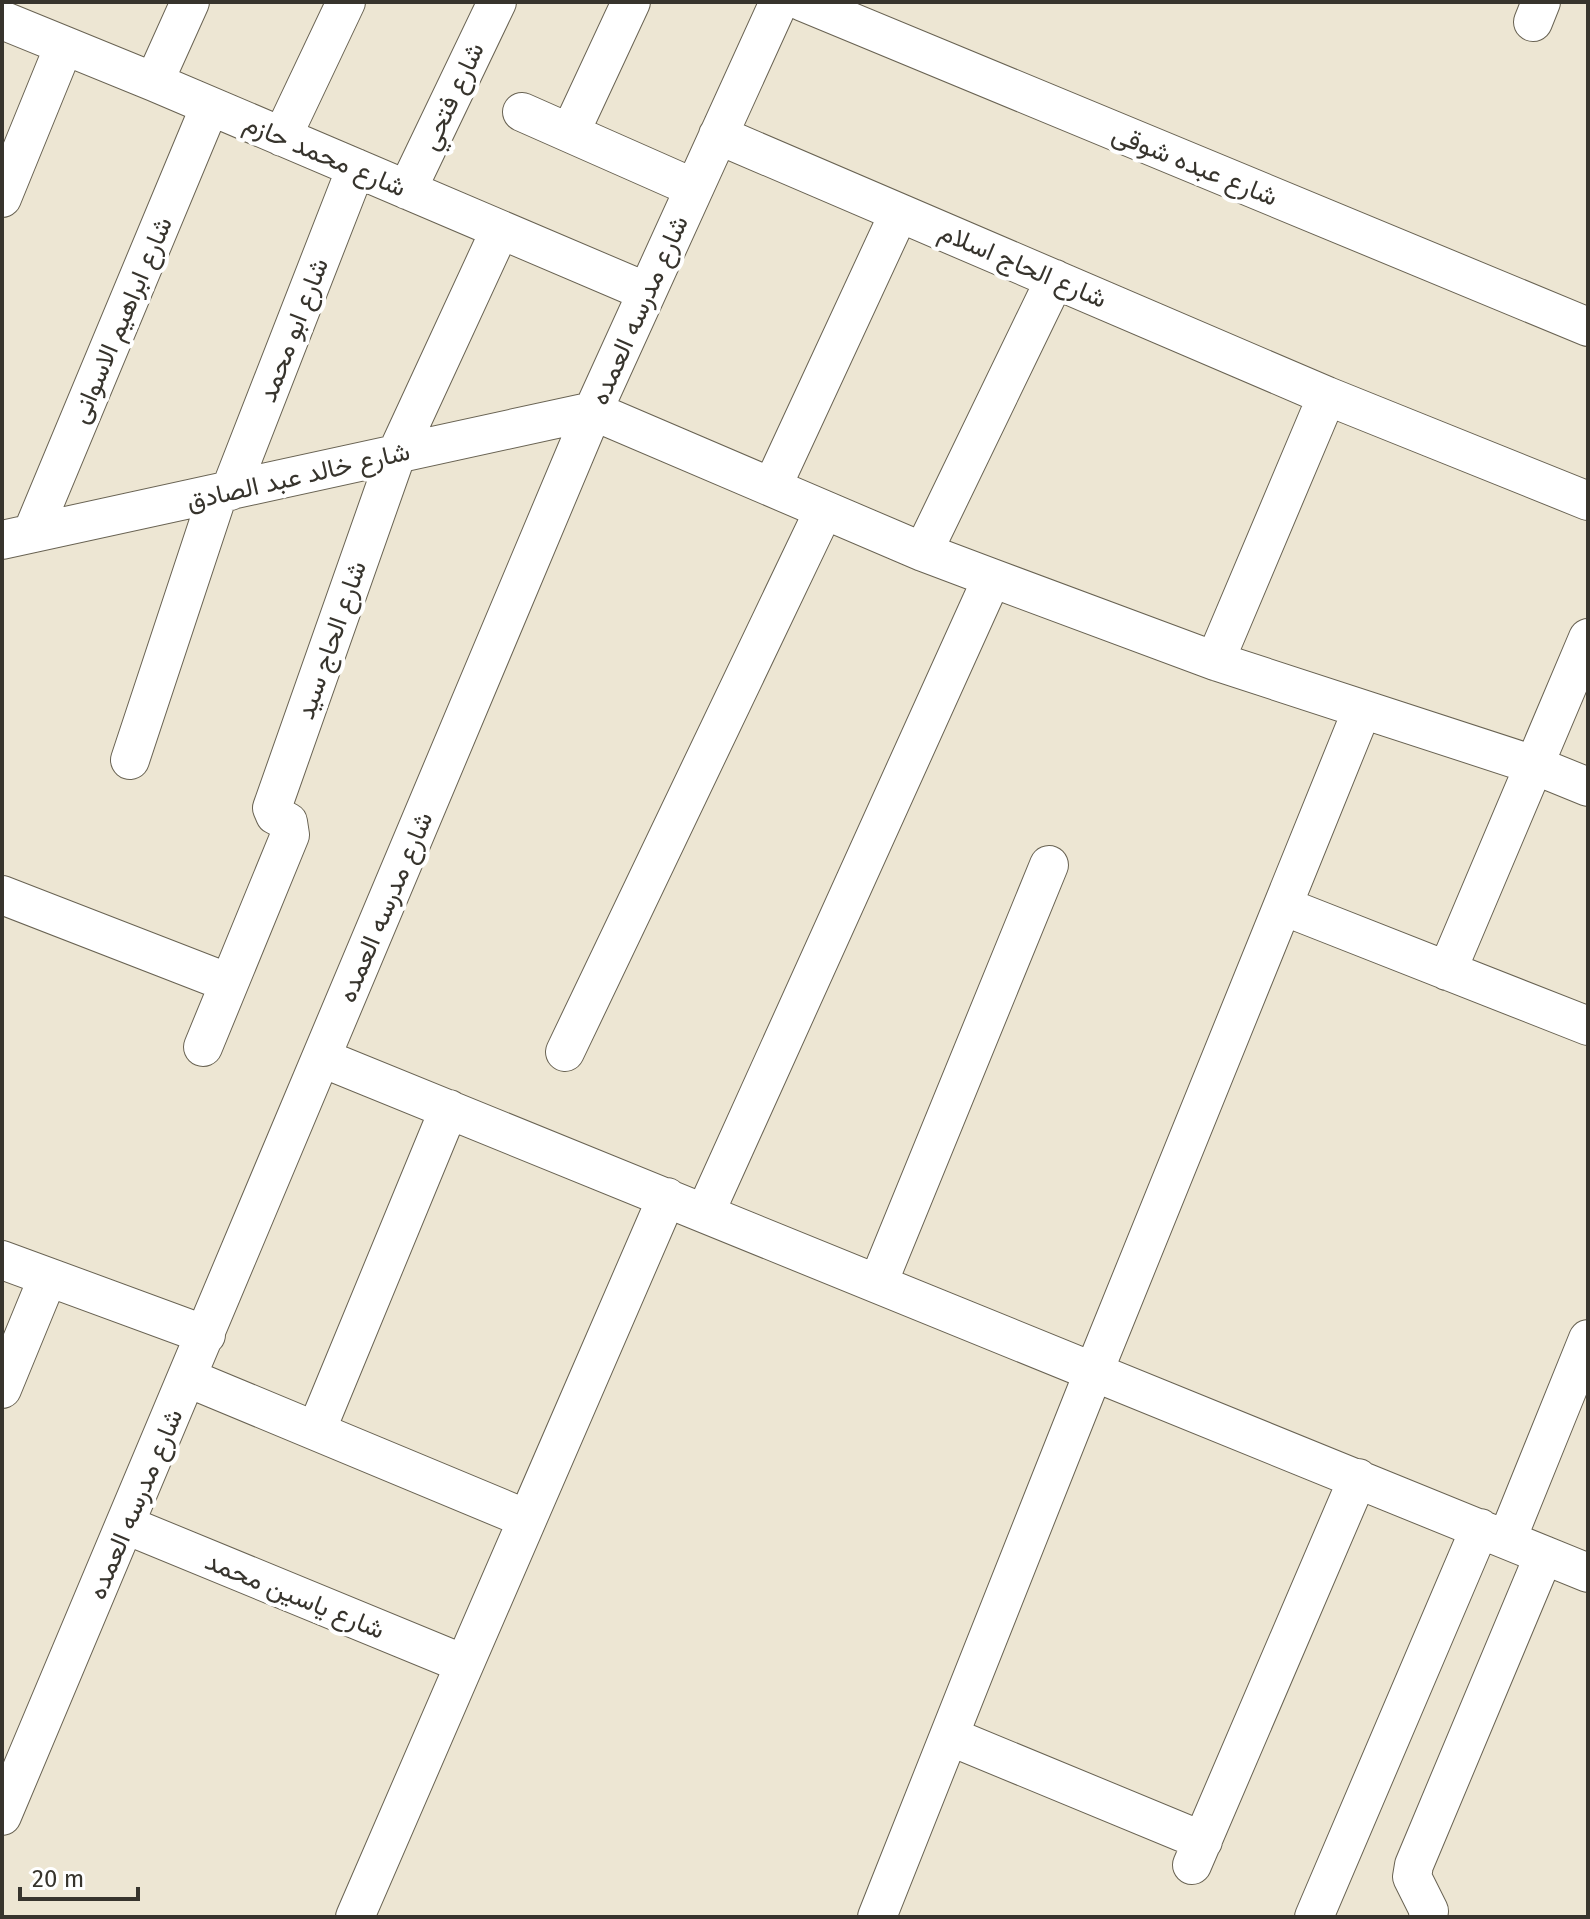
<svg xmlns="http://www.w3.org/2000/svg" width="1590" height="1919" font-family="'Fira Sans',Vazirmatn,sans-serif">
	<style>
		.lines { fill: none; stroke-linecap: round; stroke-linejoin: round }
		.minor-casing { stroke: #696353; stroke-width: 40 }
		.minor { stroke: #fff; stroke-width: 38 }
		.labels { text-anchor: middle; stroke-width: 8; stroke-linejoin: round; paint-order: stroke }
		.street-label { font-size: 26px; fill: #37342d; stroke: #fff }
	</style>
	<rect width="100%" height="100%" fill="#ede6d3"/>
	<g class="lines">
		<defs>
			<path id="minor" d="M803 2 1588 327
				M2 20 154 82 647 292
				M1533 22 1541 2
				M154 82 190 2
				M522 112 694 188
				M570 133 631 2
				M718 135 1327 396 1588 501
				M282 137 346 2
				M407 190 497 2
				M2 198 64 46
				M772 487 899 213
				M230 491 356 168
				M32 533 210 106
				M2 540 593 411 923 552 992 578 1215 661 1534 765 1588 787
				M923 552 1055 279
				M1215 661 1327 396
				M130 760 218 494
				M2 895 229 983
				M1283 906 1588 1026
				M1447 971 1588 638
				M203 1047 290 835 288 822 275 815 272 808 397 453 500 230
				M565 1052 824 510
				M322 1058 1588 1573
				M705 1213 992 578
				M2 1260 206 1335
				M878 1283 1049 865
				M188 1378 527 1519
				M2 1389 48 1277
				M316 1431 449 1109
				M126 1525 464 1664
				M1507 1539 1588 1339
				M949 1736 1203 1841
				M2 1816 593 411 779 2
				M1192 1865 1358 1478
				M355 1917 667 1197
				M877 1917 1094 1371 1362 710
				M1314 1917 1480 1528
				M1428 1917 1429 1911 1412 1877 1414 1865 1544 1555"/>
		</defs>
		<use href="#minor" class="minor-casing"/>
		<use href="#minor" class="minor"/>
	</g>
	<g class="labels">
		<g class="street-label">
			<text transform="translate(452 96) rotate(-65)" y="9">شارع فتحي</text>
			<text transform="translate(325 155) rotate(23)" y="9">شارع محمد حازم</text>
			<text transform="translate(1195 165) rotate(22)" y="9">شارع عبده شوقى</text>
			<text transform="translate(1023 265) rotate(23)" y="9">شارع الحاج اسلام</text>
			<text transform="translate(639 310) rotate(-66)" y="9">شارع مدرسه العمده</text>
			<text transform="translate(121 320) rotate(-67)" y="9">شارع ابراهيم الاسوانى</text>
			<text transform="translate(293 330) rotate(-69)" y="9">شارع ابو محمد</text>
			<text transform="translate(298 476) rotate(-13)" y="9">شارع خالد عبد الصادق</text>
			<text transform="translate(331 640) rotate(-71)" y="9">شارع الحاج سيد</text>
			<text transform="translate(385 907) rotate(-67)" y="9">شارع مدرسه العمده</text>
			<text transform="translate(135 1504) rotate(-67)" y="9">شارع مدرسه العمده</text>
			<text transform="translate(295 1595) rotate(22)" y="9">شارع ياسين محمد</text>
		</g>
	</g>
	<rect width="1590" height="1919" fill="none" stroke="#37342d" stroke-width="8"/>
	<path d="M20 1887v12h118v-12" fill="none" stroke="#37342d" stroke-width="4"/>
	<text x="32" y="1887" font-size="24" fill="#37342d" stroke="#ffffff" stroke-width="6" paint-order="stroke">20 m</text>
</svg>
